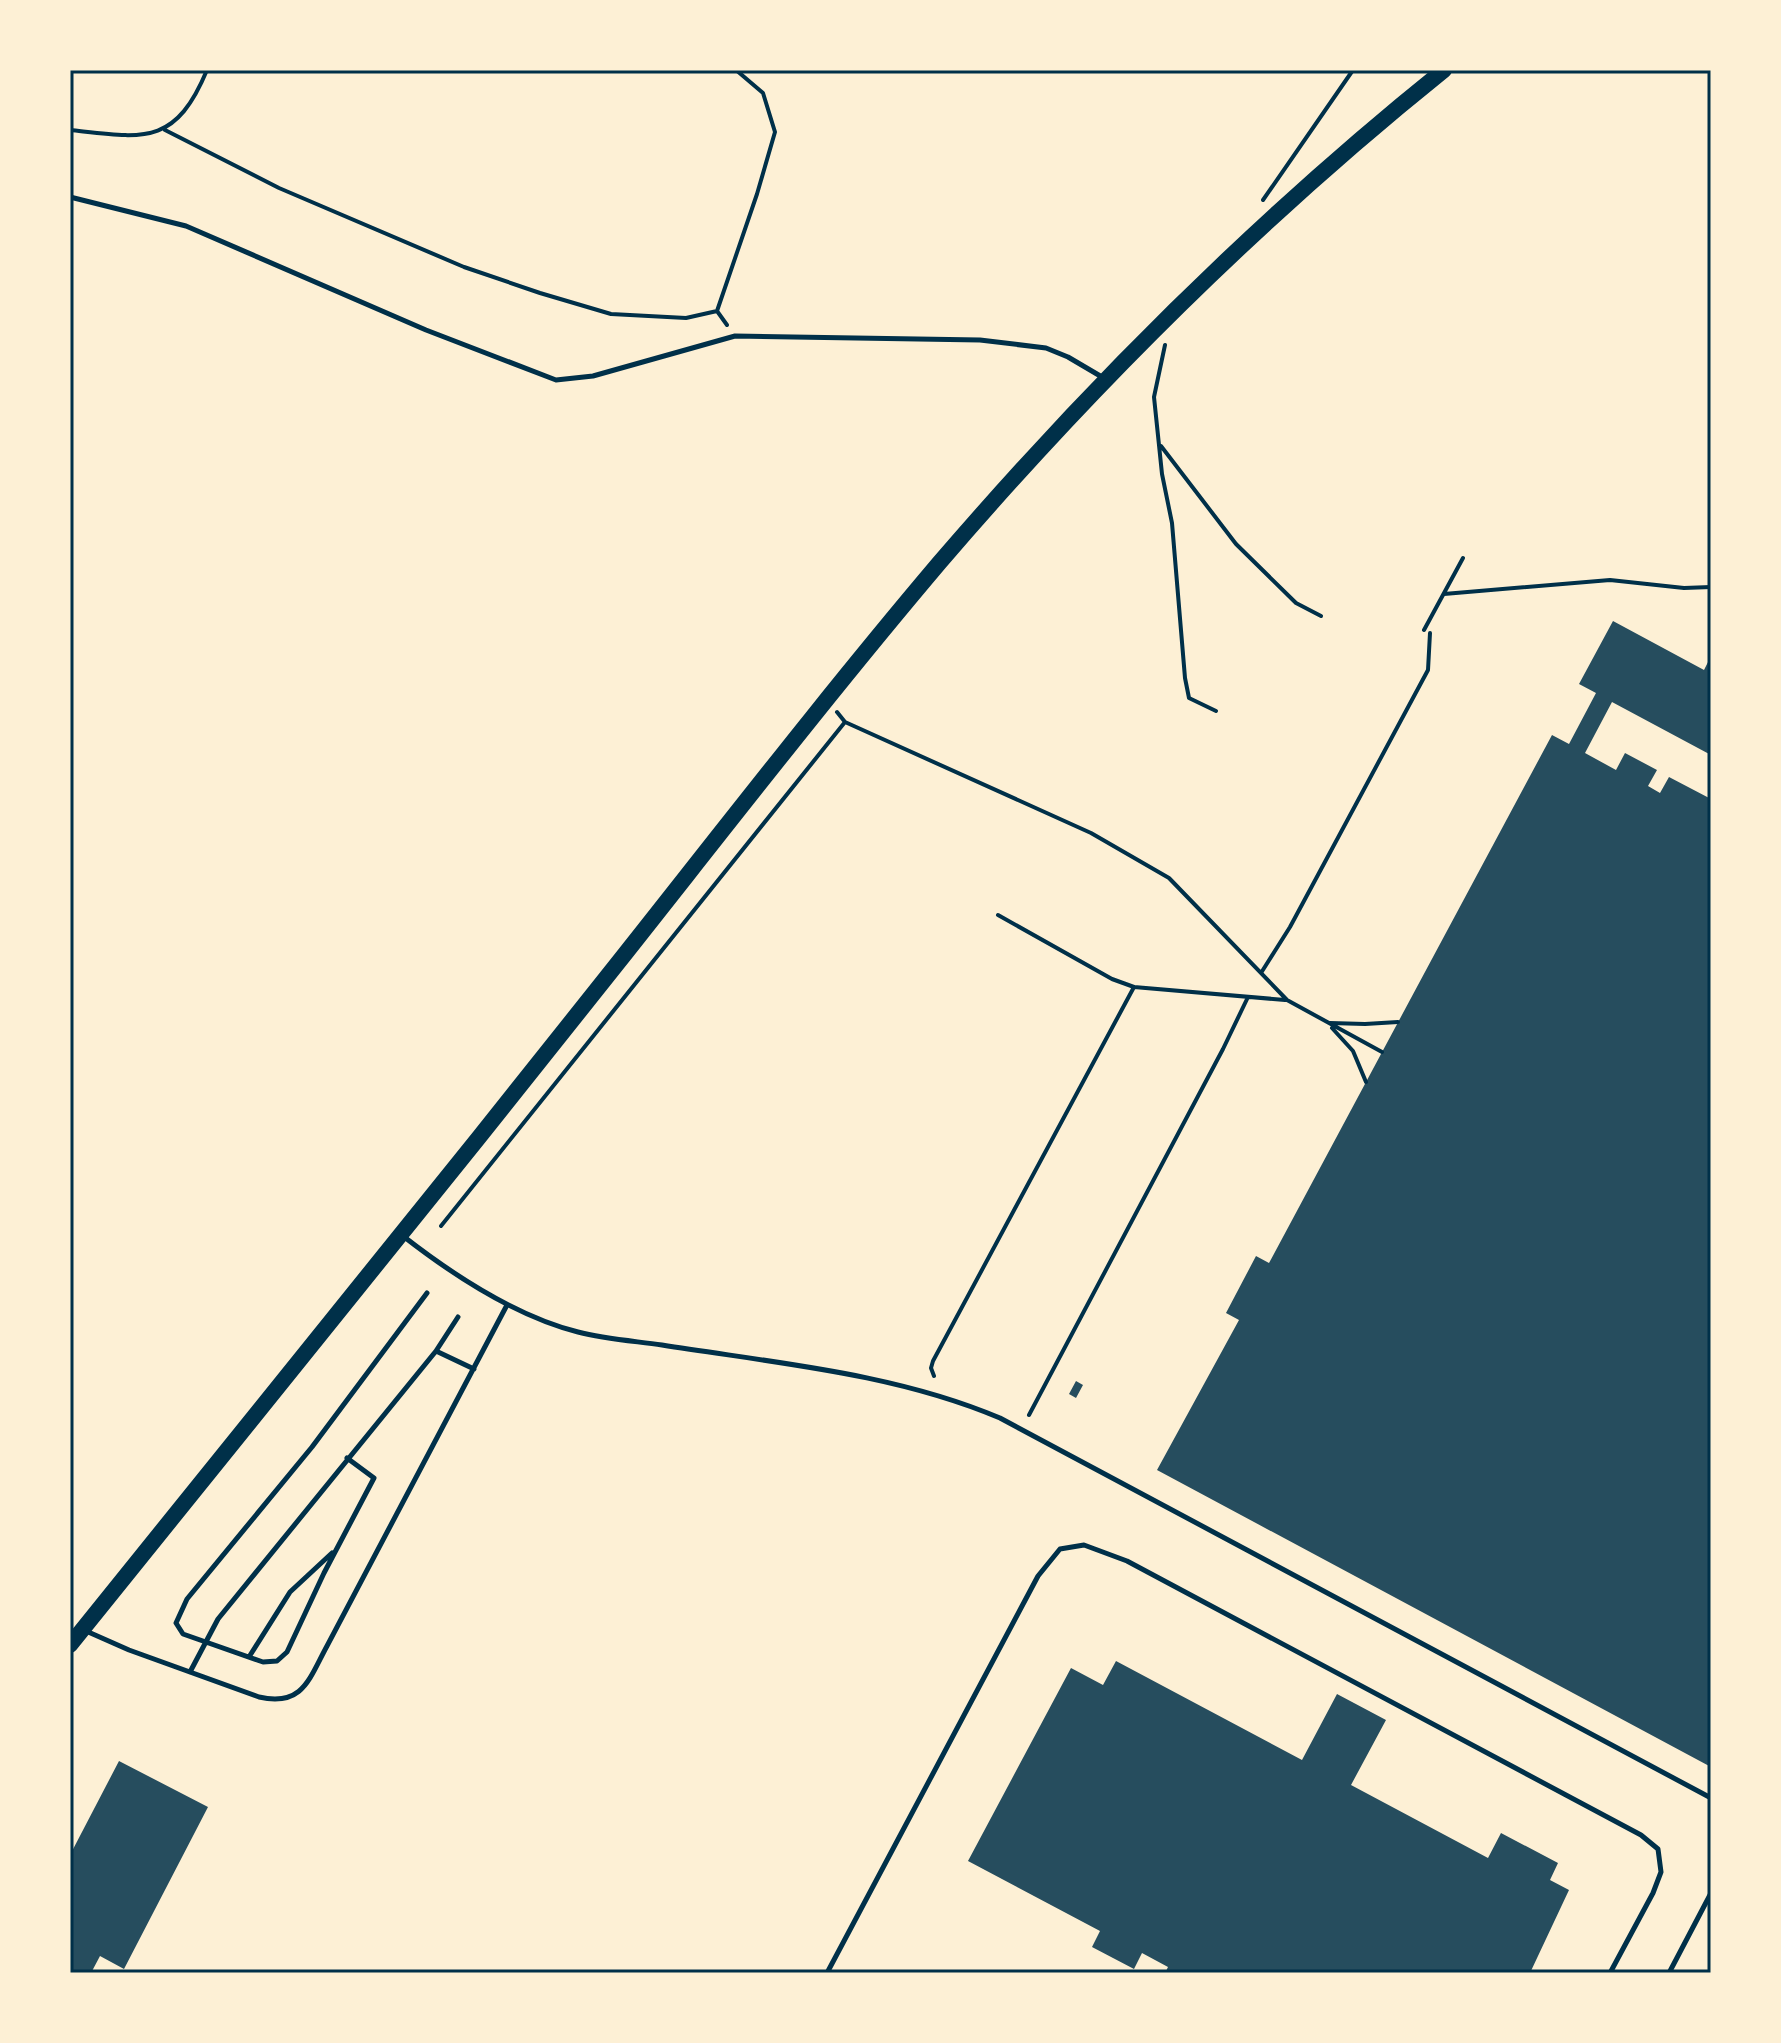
<svg xmlns="http://www.w3.org/2000/svg" width="1781" height="2043" font-family="'Open Sans',sans-serif">
	<style>
		.building { fill: #264d5e }
		.lines { fill: none; stroke-linecap: round; stroke-linejoin: round }
		.path { stroke: #003049; stroke-width: 4 }
		.service { stroke: #003049; stroke-width: 5 }
		.secondary { stroke: #003049; stroke-width: 16 }
		.neatline { fill: none; stroke: #003049; stroke-width: 3 }
	</style>
	<rect width="100%" height="100%" fill="#fdf0d5"/>
	<path class="building" d="M1613 621 1704 670 1711 656V755L1612 702 1585 753 1616 770 1625 753 1657 770 1648 786 1660 793 1669 777 1711 799V1767L1157 1470 1239 1320 1226 1313 1256 1256 1269 1263 1552 735 1569 744 1596 693 1579 684Z
		M1076 1381 1083 1385 1076 1398 1069 1394Z
		M1116 1661 1302 1760 1337 1694 1386 1720 1351 1785 1488 1858 1501 1833 1558 1863 1550 1880 1569 1890 1530 1973H1165L1168 1967 1142 1953 1134 1969 1092 1947 1100 1931 968 1861 1071 1668 1103 1685Z
		M119 1761 208 1807 124 1969 100 1956 91 1973H70V1855Z"/>
	<g class="lines">
		<path class="path" d="M70 130C143 138 175 147 207 70
			M165 130 279 188 464 267 540 293 611 314 686 318 717 311 757 194 775 132 763 93 736 70
			M1263 200 1353 70
			M717 311 727 325
			M1165 345 1154 397 1162 474 1172 523 1185 678 1189 698 1216 711
			M1161 446 1236 544 1296 603 1321 616
			M1444 594 1610 580 1684 588 1711 587
			M1424 630 1463 558
			M845 722 1091 833 1169 878 1287 1000 1382 1052
			M998 915 1112 979 1134 987
			M1261 973 1290 927 1428 670 1430 633
			M1330 1023 1365 1024 1398 1022
			M1332 1028 1353 1051 1366 1082
			M441 1226 845 722 837 712
			M934 1376 931 1368 933 1361 1134 987 1285 1000
			M1029 1415 1223 1049 1248 997"/>
		<path class="service" d="M70 197 186 226 426 330 556 380 593 376 735 336 980 340 1046 348 1068 357 1102 377
			M403 1236C453 1275 515 1316 578 1332 605 1339 634 1341 662 1345 775 1363 894 1373 1000 1418L1711 1798
			M458 1317 436 1351 474 1369
			M347 1458 374 1478 324 1573 287 1652 277 1661 263 1662 183 1634 176 1623 187 1599 312 1447 427 1293
			M86 1631 129 1650 259 1697C303 1707 309 1679 327 1646L507 1305
			M249 1657 290 1592 332 1553
			M190 1672 218 1619 436 1351
			M827 1973 1038 1576 1060 1549 1084 1545 1127 1561 1641 1835 1658 1849 1661 1872 1653 1893 1610 1973
			M1669 1973 1711 1893"/>
		<path class="secondary" d="M70 1645C254 1419 436 1192 617 964 724 829 829 693 940 562 1093 384 1261 217 1444 70"/>
	</g>
	<rect width="1781" height="2043" fill="none" stroke="#fdf0d5" stroke-width="144"/>
	<rect x="72" y="72" width="1637" height="1899" class="neatline"/>
</svg>
